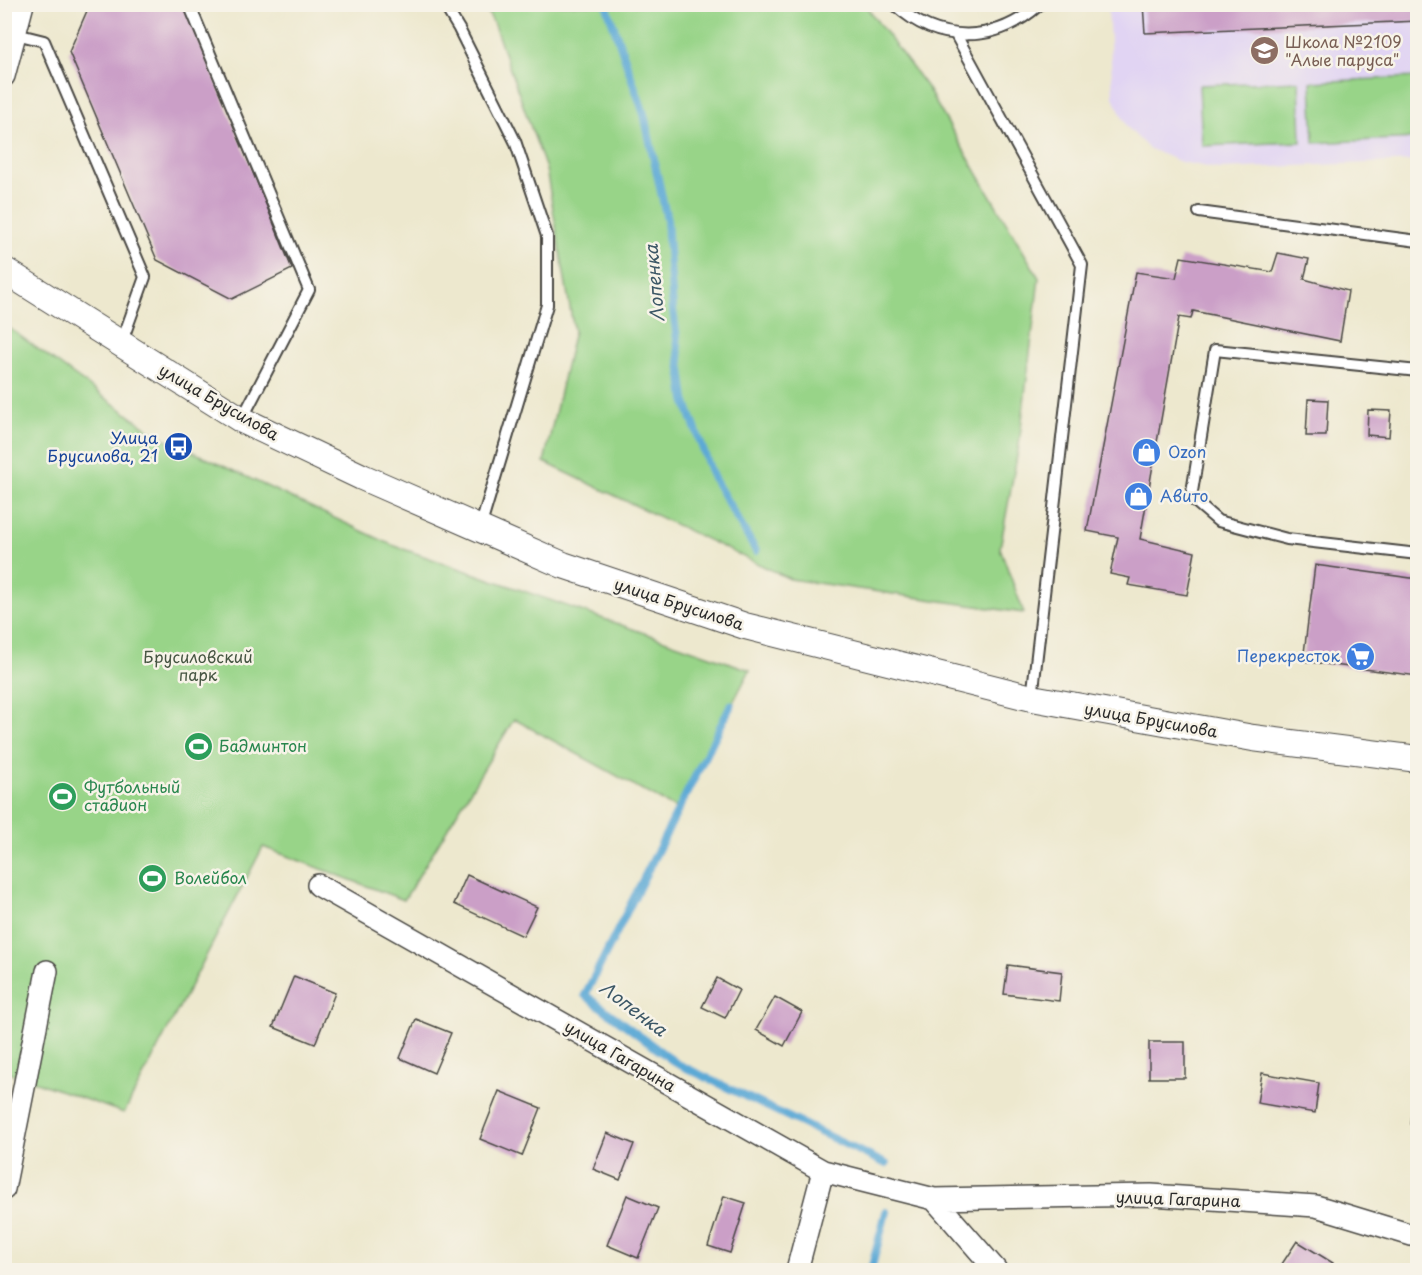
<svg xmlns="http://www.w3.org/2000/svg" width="1422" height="1275" font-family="'Playpen Sans',sans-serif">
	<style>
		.built { fill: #e1d4f3 }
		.green { fill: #98d488; stroke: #62805a; stroke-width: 1.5 }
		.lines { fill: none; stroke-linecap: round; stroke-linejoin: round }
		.stream { stroke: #5ca9d5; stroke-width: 8 }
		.building { fill: #cb9fc7 }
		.service-casing { stroke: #484743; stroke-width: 14 }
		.minor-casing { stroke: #484743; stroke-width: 24 }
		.tertiary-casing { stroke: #484743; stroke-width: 28 }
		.service { stroke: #fff; stroke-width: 10 }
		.minor { stroke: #fff; stroke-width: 21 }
		.tertiary { stroke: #fff; stroke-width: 26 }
		.labels { text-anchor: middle; stroke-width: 5; stroke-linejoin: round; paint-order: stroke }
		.education-label { font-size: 16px; fill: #785e54; stroke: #f7f3e8; text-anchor: start }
		.street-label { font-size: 16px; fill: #2b2b2b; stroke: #f7f3e8 }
		.transit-label { font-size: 16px; fill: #164399; stroke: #f7f3e8; text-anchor: end }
		.shop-label { font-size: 16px; fill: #366cbe; stroke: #f7f3e8; text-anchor: start }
		.park-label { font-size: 16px; fill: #465542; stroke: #f7f3e8 }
		.leisure-label { font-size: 16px; fill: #27864d; stroke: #f7f3e8; text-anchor: start }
		.water-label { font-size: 18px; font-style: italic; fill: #3c5766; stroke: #f7f3e8 }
	</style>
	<rect width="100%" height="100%" fill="#f7f3e8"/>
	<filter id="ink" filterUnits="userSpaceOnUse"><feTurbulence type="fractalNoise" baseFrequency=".0167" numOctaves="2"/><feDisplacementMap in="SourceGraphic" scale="12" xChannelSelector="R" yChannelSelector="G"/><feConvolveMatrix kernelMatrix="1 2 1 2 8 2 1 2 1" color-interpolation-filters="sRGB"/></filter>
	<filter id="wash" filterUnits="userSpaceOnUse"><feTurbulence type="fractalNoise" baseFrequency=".008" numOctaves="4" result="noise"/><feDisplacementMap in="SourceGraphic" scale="24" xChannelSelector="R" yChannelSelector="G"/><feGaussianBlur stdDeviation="1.35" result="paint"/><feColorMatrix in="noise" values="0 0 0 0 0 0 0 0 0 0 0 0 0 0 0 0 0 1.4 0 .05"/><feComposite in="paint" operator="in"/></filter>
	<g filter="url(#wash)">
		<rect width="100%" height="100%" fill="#ede8ce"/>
		<path class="built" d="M1108 5H1417V161L1219 169 1181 162 1148 148 1127 127 1113 97Z"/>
		<path class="green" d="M484 5H865L926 86 1039 278 1019 445 1000 548 1024 613 790 579 544 462 574 331 546 169 493 22Z
			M1417 77V138L1314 143 1311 82Z
			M1299 81 1301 142 1202 146 1199 85Z
			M5 325 155 434 392 545 750 670 677 809 514 719 404 900 263 847 124 1113 5 1071Z"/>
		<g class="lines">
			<path class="stream" d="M606 4 644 114 667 220 673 309 685 400 713 477 756 551
				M731 705 585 995 676 1063 886 1164
				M871 1270 886 1212"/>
		</g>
		<g id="blocks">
			<path class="building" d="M90 4H185L292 269 232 299 157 260 69 52Z
				M1143 4H1418V21L1145 33Z
				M1278 253 1309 259 1304 279 1348 291 1340 341 1193 311 1191 319 1179 317 1140 539 1195 552 1187 595 1128 585 1130 578 1110 574 1118 537 1087 531 1136 272 1176 278 1181 257 1272 272Z
				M1308 399 1328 400 1326 436H1306Z
				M1368 410 1391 411 1389 437 1367 435Z
				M1315 565 1418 579V676L1303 661Z
				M467 875 537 907 523 936 454 904Z
				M1008 965 1062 972 1059 1001 1004 994Z
				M294 976 335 993 315 1044 273 1027Z
				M717 978 739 990 725 1018 702 1007Z
				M775 997 802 1012 784 1046 756 1030Z
				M416 1019 451 1033 434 1073 400 1058Z
				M1149 1042H1185V1078H1149Z
				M1262 1073 1319 1083 1315 1113 1257 1103Z
				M1413 1090H1418V1125L1410 1124Z
				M499 1091 541 1108 522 1156 480 1139Z
				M607 1133 634 1144 620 1180 593 1169Z
				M627 1195 658 1208 638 1258 607 1245Z
				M724 1196 746 1203 730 1253 708 1246Z
				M1297 1241 1333 1263 1328 1270H1278Z"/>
		</g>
	</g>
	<g filter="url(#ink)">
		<use href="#blocks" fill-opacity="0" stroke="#484743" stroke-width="1.5"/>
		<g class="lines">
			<defs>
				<path id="service" d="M189 4 309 290 242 419
					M444 4 459 29 515 141 547 236V305L480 528
					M894 4C938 45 996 44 1040 4
					M16 34 44 41 145 277 121 344
					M956 35 1082 265 1032 698
					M1199 212 1418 241
					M1418 371 1215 350 1191 498 1218 521 1287 539 1418 554"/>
				<path id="minor" d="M4 76 23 4
					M318 885 823 1171 934 1199 1151 1195 1316 1206 1418 1237
					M4 1189 47 971
					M934 1199 996 1270
					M797 1270 823 1171"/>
				<path id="tertiary" d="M4 270 242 420 362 477 563 565 745 626 1032 698 1253 738 1418 759"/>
			</defs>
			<use href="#service" class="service-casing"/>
			<use href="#minor" class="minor-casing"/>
			<use href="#tertiary" class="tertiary-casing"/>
			<use href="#service" class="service"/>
			<use href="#minor" class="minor"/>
			<use href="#tertiary" class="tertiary"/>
		</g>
	</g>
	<defs>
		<symbol id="school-disc" viewBox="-11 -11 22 22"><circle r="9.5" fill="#8d6e63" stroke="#f7f3e8"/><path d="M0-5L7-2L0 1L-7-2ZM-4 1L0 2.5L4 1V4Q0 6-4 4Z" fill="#fff"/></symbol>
		<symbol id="bus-disc" viewBox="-11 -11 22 22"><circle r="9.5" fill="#1a4fb4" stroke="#f7f3e8"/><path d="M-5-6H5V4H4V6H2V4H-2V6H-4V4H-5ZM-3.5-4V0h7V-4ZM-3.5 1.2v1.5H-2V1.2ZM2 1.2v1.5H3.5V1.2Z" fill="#fff"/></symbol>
		<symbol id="shop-disc" viewBox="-11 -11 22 22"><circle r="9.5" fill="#3f7fe0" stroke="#f7f3e8"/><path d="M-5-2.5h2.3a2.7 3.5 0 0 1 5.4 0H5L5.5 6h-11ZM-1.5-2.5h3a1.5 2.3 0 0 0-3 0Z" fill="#fff"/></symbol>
		<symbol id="supermarket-disc" viewBox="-11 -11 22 22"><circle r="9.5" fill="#3f7fe0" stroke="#f7f3e8"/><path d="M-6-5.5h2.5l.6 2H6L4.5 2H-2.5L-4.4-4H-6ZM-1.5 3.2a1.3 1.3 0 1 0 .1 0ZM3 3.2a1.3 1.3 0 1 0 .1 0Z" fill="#fff"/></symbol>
		<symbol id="stadium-disc" viewBox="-11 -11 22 22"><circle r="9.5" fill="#2e9e5b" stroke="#f7f3e8"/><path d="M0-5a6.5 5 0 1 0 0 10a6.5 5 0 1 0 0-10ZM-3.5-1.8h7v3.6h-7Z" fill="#fff"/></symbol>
	</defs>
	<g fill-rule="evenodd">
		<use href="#school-disc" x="1248" y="34" width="33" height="33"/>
		<use href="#bus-disc" x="162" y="430" width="33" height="33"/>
		<use href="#shop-disc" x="1130" y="436" width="33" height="33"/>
		<use href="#shop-disc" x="1122" y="480" width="33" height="33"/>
		<use href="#supermarket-disc" x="1344" y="640" width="33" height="33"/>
		<use href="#stadium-disc" x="182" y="730" width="33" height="33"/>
		<use href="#stadium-disc" x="46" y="780" width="33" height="33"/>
		<use href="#stadium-disc" x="136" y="862" width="33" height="33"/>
	</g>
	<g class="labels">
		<g class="education-label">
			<text x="1285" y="48">Школа №2109<tspan x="1285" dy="18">"Алые паруса"</tspan></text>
		</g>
		<g class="street-label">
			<text transform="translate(219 402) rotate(30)" y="6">улица Брусилова</text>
			<text transform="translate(679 604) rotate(18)" y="6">улица Брусилова</text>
			<text transform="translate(1151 720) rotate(10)" y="6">улица Брусилова</text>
			<text transform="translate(620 1056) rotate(30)" y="6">улица Гагарина</text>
			<text transform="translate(1178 1199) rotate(2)" y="6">улица Гагарина</text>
		</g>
		<g class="transit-label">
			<text x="158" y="444">Улица<tspan x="158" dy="18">Брусилова, 21</tspan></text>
		</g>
		<g class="shop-label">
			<text x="1168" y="458">Ozon</text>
			<text x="1160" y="502">Авито</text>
			<text x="1340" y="662" text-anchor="end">Перекресток</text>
		</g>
		<g class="park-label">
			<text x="198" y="663">Брусиловский<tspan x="198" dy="18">парк</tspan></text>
		</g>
		<g class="leisure-label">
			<text x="219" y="752">Бадминтон</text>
			<text x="84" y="793">Футбольный<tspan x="84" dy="18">стадион</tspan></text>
			<text x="174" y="884">Волейбол</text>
		</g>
		<g class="water-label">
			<text transform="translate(655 283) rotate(-95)" y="6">Лопенка</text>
			<text transform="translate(633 1009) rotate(37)" y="6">Лопенка</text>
		</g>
	</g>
	<rect width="1422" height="1275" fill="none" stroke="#f7f3e8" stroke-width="24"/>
</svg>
